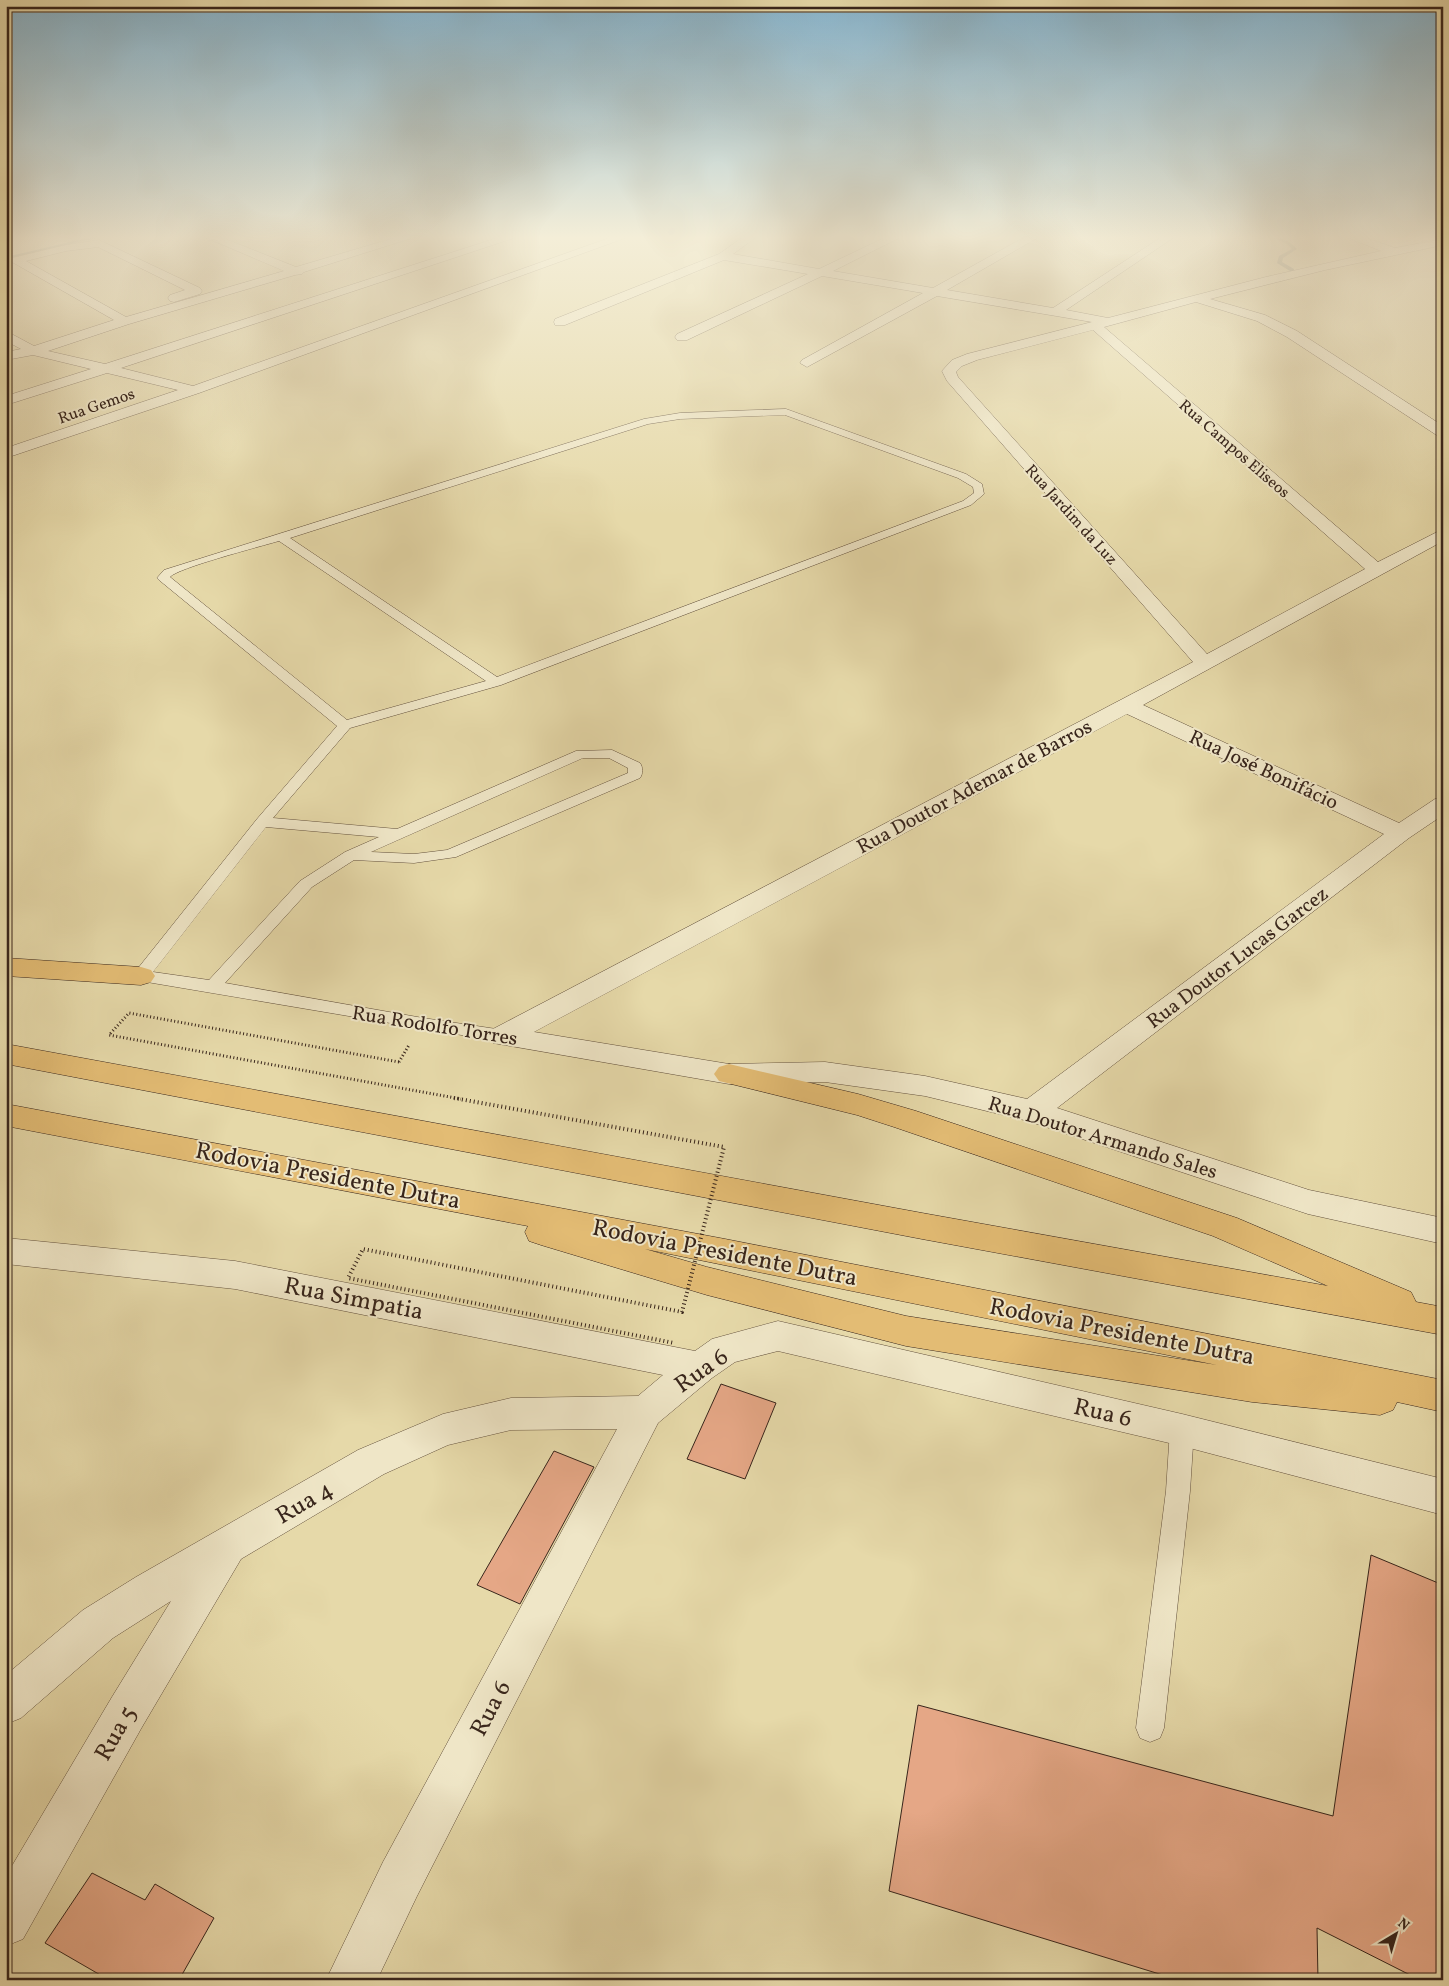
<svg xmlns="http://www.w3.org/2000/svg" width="1449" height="1986" font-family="Vollkorn,serif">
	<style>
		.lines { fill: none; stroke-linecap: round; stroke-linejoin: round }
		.stream { fill: #707e73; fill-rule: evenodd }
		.building { fill: #e5a786; stroke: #38251b }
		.lane-casing { stroke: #64523e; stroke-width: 1 }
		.street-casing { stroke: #64523e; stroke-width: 1 }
		.highway-casing { stroke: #38251b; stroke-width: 1 }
		.path { stroke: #38251b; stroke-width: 3; stroke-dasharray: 1 2.5; stroke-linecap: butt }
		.lane { fill: #efe6c7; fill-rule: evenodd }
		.street { fill: #efe6c7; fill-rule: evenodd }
		.highway { fill: #e3bc74; fill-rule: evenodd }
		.path-bridge-far1 { stroke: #38251b; stroke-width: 3; stroke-dasharray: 1 2.5; stroke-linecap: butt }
		.path-bridge { stroke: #38251b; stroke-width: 4; stroke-dasharray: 1 3; stroke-linecap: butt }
		.labels { text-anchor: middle; stroke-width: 4; stroke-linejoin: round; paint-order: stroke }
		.far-street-label { font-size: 16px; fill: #38251b; stroke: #efe6c7 }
		.street-label { font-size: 20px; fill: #38251b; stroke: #efe6c7 }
		.near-street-label { font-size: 24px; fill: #38251b; stroke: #efe6c7 }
	</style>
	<rect width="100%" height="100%" fill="#e6d9a9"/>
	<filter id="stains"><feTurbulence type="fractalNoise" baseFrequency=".004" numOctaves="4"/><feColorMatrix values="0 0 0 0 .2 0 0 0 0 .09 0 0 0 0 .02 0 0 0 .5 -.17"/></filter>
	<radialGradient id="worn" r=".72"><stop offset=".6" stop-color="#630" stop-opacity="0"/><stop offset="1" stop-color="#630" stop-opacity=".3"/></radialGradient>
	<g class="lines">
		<path class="stream" d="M87 238H96L6 259V257Z
			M1273 238C1283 238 1290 241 1297 249L1283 258 1282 262 1294 269V271H1290L1277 263 1279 256 1292 249 1287 244Z"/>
	</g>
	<path class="building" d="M721 1384 776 1403 745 1479 687 1459Z
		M554 1451 594 1467 520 1604 477 1585Z
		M1371 1555 1443 1585V1980H1420L1317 1928 1318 1980H1179L889 1891 918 1705 1333 1816Z
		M92 1873 145 1900 155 1884 214 1918 179 1980H109L45 1943Z"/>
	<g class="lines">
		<defs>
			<path id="lane" d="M786 409 966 474 982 484 984 494 971 505 501 685 350 728 273 818 397 829 576 751 612 750 640 763C643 767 643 774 640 778L456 857 414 863 354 860 312 887 225 983 423 1018 503 1030 509 1032 512 1036 509 1040 503 1042 135 980 132 976 135 972 257 819 337 726 159 580 157 578 164 570 644 419 680 413ZM785 415 958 478 973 487 974 493 963 501 497 677 290 538 648 424 680 419ZM279 541 486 681 347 720 170 577C177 568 262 546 279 541ZM583 758H609L628 768V773L447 850 414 854 371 852ZM266 827 379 837 345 852 300 881 209 980 153 972Z
				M1182 1420 1190 1423 1194 1430 1190 1491 1164 1728 1160 1738 1150 1742 1140 1738 1136 1728 1166 1491 1170 1430 1174 1423Z"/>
			<path id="street" d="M207 238H223L296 267 394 238H412L304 272 302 274 295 275 129 324 48 351 105 364 497 238H514L121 368 193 386 609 238H625L199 393 6 458V448L178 390 107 373 6 405V396L91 369 33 355 6 360V352L21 349 6 341V331L34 346 114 320 12 262 10 260 12 258 66 245 99 240 200 288 202 291 200 294 174 302 170 301 168 298 170 295 185 290 98 247 66 251 26 261 126 317 284 271Z
				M742 238H755L733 254 819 269 884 238H899L833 271 933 288 1023 238H1037L947 290 1053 308 1160 238H1173L1066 310 1108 318 1266 277 1381 251 1349 238H1366L1395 248 1443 239V245L1325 270 1210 299 1265 315 1297 331 1443 426V437L1438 436 1287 337 1257 321 1196 302 1104 327 1378 562 1443 529V541L1143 705 1399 823 1435 799 1443 797V815L1409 838 1057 1108 1309 1190 1443 1218V1244L1308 1214 1028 1121 925 1096 825 1082 729 1084 493 1043 489 1036 493 1029 1193 662 947 381 942 371 952 360 967 354 1092 322 937 296 807 367 800 363 802 360 923 293 822 276 687 340H677L675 337 677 334 808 274 724 260 565 325H555L554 322 555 319 719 254ZM1093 330 1365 569 1207 654 958 377 956 372 962 366 977 360ZM1127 714 1384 834 1027 1099 925 1076 825 1062 729 1064 534 1032Z
				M6 1238 235 1261 695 1351 712 1339 778 1321 1182 1414 1443 1479V1515L1182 1446 778 1351 735 1362 712 1378 658 1423 417 1896 377 1980H326L383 1862 617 1429 511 1430 448 1445 384 1474 241 1559 142 1727 23 1939 6 1946V1876L112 1697 171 1601 113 1638 21 1718 6 1724V1675L83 1610 136 1577 358 1450 443 1414 511 1398 638 1396 663 1375 235 1289 6 1264Z"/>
			<path id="highway" d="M6 958 141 967 151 970 155 976 151 982 141 985 6 976Z
				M6 1044 922 1213 1328 1286 1213 1236 894 1127 857 1115 719 1081 714 1074 719 1067 729 1064 858 1094 916 1111 1237 1218 1411 1292 1416 1302 1443 1307V1335L922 1239 6 1064Z
				M6 1104 725 1239 1443 1380V1412L1397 1402 1393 1410 1380 1415 1252 1402 906 1346 707 1295 541 1245 529 1241 525 1232 528 1226 6 1126ZM645 1249 1217 1365 906 1316 707 1267Z"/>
		</defs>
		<use href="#lane" class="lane-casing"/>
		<use href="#street" class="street-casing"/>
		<use href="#highway" class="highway-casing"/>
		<path class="path" d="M399 1062 409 1045"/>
		<use href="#lane" class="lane"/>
		<use href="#street" class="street"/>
		<use href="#highway" class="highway"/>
		<path class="path-bridge-far1" d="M399 1062 129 1013 109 1035 461 1099"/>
		<path class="path-bridge" d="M454 1098 724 1147 682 1312 363 1249 348 1278 674 1343"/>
	</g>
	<linearGradient id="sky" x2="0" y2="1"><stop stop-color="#87b6d0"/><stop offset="0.46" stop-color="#f4eed8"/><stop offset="1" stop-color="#f4eed8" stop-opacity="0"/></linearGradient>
	<rect width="1449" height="516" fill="url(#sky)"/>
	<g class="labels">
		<g class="far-street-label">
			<text transform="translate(96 405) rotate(-19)" y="6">Rua Gemos</text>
			<text transform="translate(1235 448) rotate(41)" y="6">Rua Campos Eliseos</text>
			<text transform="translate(1072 514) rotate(48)" y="6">Rua Jardim da Luz</text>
		</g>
		<g class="street-label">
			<text transform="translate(1264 769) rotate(25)" y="7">Rua José Bonifácio</text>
			<text transform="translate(974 786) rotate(-28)" y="7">Rua Doutor Ademar de Barros</text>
			<text transform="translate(1237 957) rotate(-37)" y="7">Rua Doutor Lucas Garcez</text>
			<text transform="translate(435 1025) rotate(9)" y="7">Rua Rodolfo Torres</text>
			<text transform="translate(1103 1137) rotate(17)" y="7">Rua Doutor Armando Sales</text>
		</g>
		<g class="near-street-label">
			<text transform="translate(328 1175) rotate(11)" y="8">Rodovia Presidente Dutra</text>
			<text transform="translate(725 1252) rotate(11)" y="8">Rodovia Presidente Dutra</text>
			<text transform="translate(354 1298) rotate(11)" y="8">Rua Simpatia</text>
			<text transform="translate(1122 1331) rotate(11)" y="8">Rodovia Presidente Dutra</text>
			<text transform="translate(701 1370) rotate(-35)" y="8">Rua 6</text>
			<text transform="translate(1103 1412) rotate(13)" y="8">Rua 6</text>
			<text transform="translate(304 1502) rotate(-30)" y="8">Rua 4</text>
			<text transform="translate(490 1708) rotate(-62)" y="8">Rua 6</text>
			<text transform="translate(115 1733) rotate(-60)" y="8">Rua 5</text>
		</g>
	</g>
	<rect width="1449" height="1986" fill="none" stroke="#e6d9a9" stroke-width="25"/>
	<rect x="8" y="8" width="1434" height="1971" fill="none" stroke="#38251b" stroke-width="2.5"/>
	<rect x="12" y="12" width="1424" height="1961" fill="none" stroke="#38251b"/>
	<g transform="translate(1396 1934) rotate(38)" stroke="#efe6c7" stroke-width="4" paint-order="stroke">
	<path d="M0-4L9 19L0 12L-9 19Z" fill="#38251b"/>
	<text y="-8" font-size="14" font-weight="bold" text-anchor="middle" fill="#38251b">N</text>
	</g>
	<rect width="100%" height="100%" filter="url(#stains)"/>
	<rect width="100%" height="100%" fill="url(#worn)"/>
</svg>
